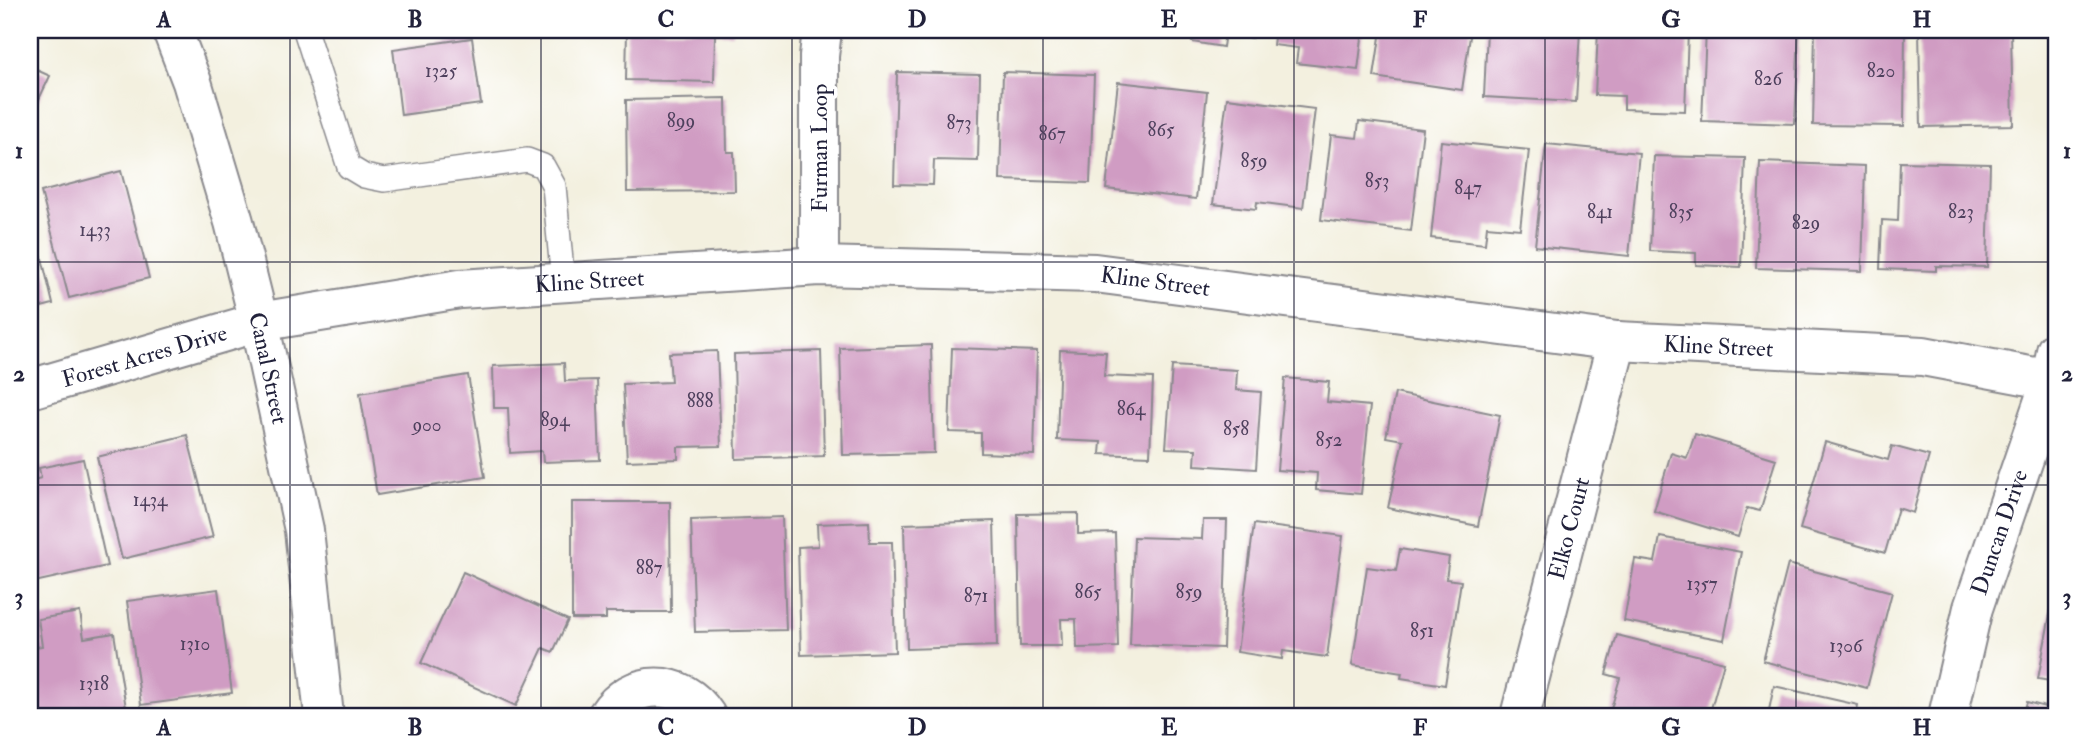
<svg xmlns="http://www.w3.org/2000/svg" width="2086" height="746" font-family="'IM FELL Double Pica',serif">
	<style>
		.building { fill: #d09cc3 }
		.lines { fill: none; stroke-linecap: round; stroke-linejoin: round }
		.service-casing { stroke: #8a898d; stroke-width: 26 }
		.minor-casing { stroke: #8a898d; stroke-width: 42 }
		.tertiary-casing { stroke: #8a898d; stroke-width: 42 }
		.service { stroke: #fff; stroke-width: 23 }
		.minor { stroke: #fff; stroke-width: 38 }
		.tertiary { stroke: #fff; stroke-width: 38 }
		.grid { fill: none; stroke: #22223b; stroke-width: 2; stroke-opacity: 0.55 }
		.labels { text-anchor: middle; stroke-width: 7; stroke-linejoin: round; paint-order: stroke }
		.number-label { font-size: 19px; fill: #4e405d }
		.street-label { font-size: 23px; fill: #22223b; stroke: #fff }
		.neatline { fill: none; stroke: #22223b; stroke-width: 2.5 }
		.grid-label { font-size: 23px; text-anchor: middle; font-weight: bold; fill: #22223b }
	</style>
	<rect width="100%" height="100%" fill="#fff"/>
	<filter id="ink" filterUnits="userSpaceOnUse"><feTurbulence type="fractalNoise" baseFrequency=".0143" numOctaves="2"/><feDisplacementMap in="SourceGraphic" scale="14" xChannelSelector="R" yChannelSelector="G"/><feConvolveMatrix kernelMatrix="1 2 1 2 8 2 1 2 1" color-interpolation-filters="sRGB"/></filter>
	<filter id="wash" filterUnits="userSpaceOnUse"><feTurbulence type="fractalNoise" baseFrequency=".00686" numOctaves="4" result="noise"/><feDisplacementMap in="SourceGraphic" scale="28" xChannelSelector="R" yChannelSelector="G"/><feGaussianBlur stdDeviation="1.57" result="paint"/><feColorMatrix in="noise" values="0 0 0 0 0 0 0 0 0 0 0 0 0 0 0 0 0 1.4 0 .05"/><feComposite in="paint" operator="in"/></filter>
	<g filter="url(#wash)">
		<rect width="100%" height="100%" fill="#f3f0df"/>
		<g id="blocks">
			<path class="building" d="M627 30H733V34H715L714 82 626 80Z
				M946 30H1037V35L946 36Z
				M1194 30H1253L1252 38 1225 33 1223 47 1192 42Z
				M1275 30H1363L1358 70 1296 63 1298 48 1273 45Z
				M1381 30H1471L1462 90 1374 77Z
				M1487 30H1580L1576 102 1484 97Z
				M1598 30 1688 31 1685 111 1624 109V96L1595 95Z
				M1706 30H1799L1795 124 1702 121Z
				M1815 30H1905L1904 126 1813 125Z
				M1919 30H2011L2013 125 1921 127Z
				M472 38 481 104 401 115 393 49Z
				M30 67 50 76 30 118Z
				M897 72 980 74 978 161 934 160 933 185 894 184Z
				M1003 72 1094 75 1090 183 1000 180Z
				M1118 82 1207 92 1196 199 1106 189Z
				M726 98 727 152H734L735 191 627 192 626 100Z
				M1227 98 1315 109 1303 208 1257 202 1256 209 1213 204Z
				M1359 121 1423 129 1411 231 1321 220 1331 135 1357 138Z
				M1441 141 1529 150 1520 229 1487 226 1485 244 1431 238Z
				M1546 144 1639 153 1629 256 1535 246Z
				M1654 156 1745 158 1741 267 1696 265V253L1650 251Z
				M1760 162 1865 166 1862 271 1756 268Z
				M1900 162 1990 164 1987 267 1936 266V271L1880 269 1882 220 1898 221Z
				M121 171 149 278 69 298 41 192Z
				M30 208 53 304 30 310Z
				M931 345 934 453 843 455 840 348Z
				M952 348 1037 351 1034 455 981 453V433L949 432Z
				M1060 350 1106 352 1104 376 1153 378 1150 456 1100 454 1101 442 1057 440Z
				M717 351 721 446 678 447V459L627 461 623 384 671 382 669 353Z
				M821 351 824 456 736 459 734 354Z
				M564 363 565 381 597 380 600 460 543 462 542 451 510 453 508 408H494L493 366Z
				M1172 366 1237 370 1236 390 1261 392 1256 469 1195 465 1196 449 1166 448Z
				M468 375 485 477 377 495 360 393Z
				M1285 378 1329 382 1327 402 1370 406 1361 494 1316 490 1317 473 1277 470Z
				M1395 393 1500 415 1478 526 1388 508 1403 440 1386 437Z
				M1695 434 1776 459 1760 511 1747 508 1738 537 1654 511 1671 453 1687 458Z
				M187 435 213 537 122 559 97 457Z
				M1825 442 1888 460 1892 446 1929 456 1913 513 1898 508 1885 553 1800 529Z
				M83 459 107 566 30 583V481L41 478 39 468Z
				M572 502H670L671 612H606V619H572Z
				M1078 513V534L1115 533 1118 647 1077 648 1076 619H1061L1062 646H1020L1018 514Z
				M782 517 786 630 695 632 691 520Z
				M1203 520H1227L1223 648 1130 645 1134 537 1202 539Z
				M994 521 997 646 907 649 904 524Z
				M869 522 870 542H892L895 652 801 655 798 547 818 546 817 524Z
				M1254 524 1343 536 1327 657 1283 651 1282 659 1237 652Z
				M1660 537 1741 552 1724 640 1624 621 1635 559 1655 562Z
				M1400 549 1449 557 1446 579 1461 581 1445 685 1401 678 1402 673 1352 665 1367 567 1396 571Z
				M1788 564 1892 592 1867 688 1763 661Z
				M463 572 568 620 553 652 543 648 516 706 421 663Z
				M2055 588H2056V682L2038 679Z
				M218 589 232 693 141 705 127 601Z
				M80 612 84 638 114 633 126 708 78 716H32L30 705V648L42 646 38 619Z
				M1617 635 1724 662 1709 716H1609L1620 678 1606 674Z
				M1774 686 1858 705 1856 716H1755L1756 712 1768 715Z
				M2027 702 2056 710V716H2023Z"/>
		</g>
	</g>
	<g filter="url(#ink)">
		<use href="#blocks" fill-opacity="0" stroke="#8a898d" stroke-width="2"/>
		<g class="lines">
			<defs>
				<path id="service" d="M305 30 349 167 364 176 384 180 527 160 543 166 554 186 563 282"/>
				<g id="minor">
					<path d="M819 266V56L822 30"/>
					<path id="s1" d="M30 389 259 322 460 289 819 266 1095 273 1617 341 1923 356 2051 380"/>
					<path d="M607 716C631 678 682 678 706 716"/>
					<path id="s2" d="M1520 716 1617 341"/>
					<path id="s3" d="M1948 716 1973 608 2051 380 2056 351"/>
				</g>
				<g id="tertiary">
					<path id="s4" d="M172 30 192 82 234 222 259 322 304 530 324 716"/>
				</g>
			</defs>
			<use href="#service" class="service-casing"/>
			<use href="#minor" class="minor-casing"/>
			<use href="#tertiary" class="tertiary-casing"/>
			<use href="#service" class="service"/>
			<use href="#minor" class="minor"/>
			<use href="#tertiary" class="tertiary"/>
		</g>
	</g>
	<path class="grid" d="M290 30V716M541 30V716M792 30V716M1043 30V716M1294 30V716M1545 30V716M1796 30V716M30 262H2056M30 485H2056"/>
	<g class="labels">
		<g class="number-label">
			<text x="441" y="77">1325</text>
			<text x="1881" y="77">820</text>
			<text x="1768" y="85">826</text>
			<text x="681" y="127">899</text>
			<text x="959" y="129">873</text>
			<text x="1161" y="136">865</text>
			<text x="1052" y="140">867</text>
			<text x="1254" y="167">859</text>
			<text x="1377" y="187">853</text>
			<text x="1468" y="194">847</text>
			<text x="1600" y="218">841</text>
			<text x="1681" y="218">835</text>
			<text x="1961" y="218">823</text>
			<text x="1806" y="229">829</text>
			<text x="95" y="236">1433</text>
			<text x="700" y="407">888</text>
			<text x="1131" y="415">864</text>
			<text x="555" y="426">894</text>
			<text x="427" y="431">900</text>
			<text x="1236" y="435">858</text>
			<text x="1329" y="446">852</text>
			<text x="150" y="506">1434</text>
			<text x="649" y="574">887</text>
			<text x="1702" y="590">1357</text>
			<text x="1088" y="598">865</text>
			<text x="1189" y="598">859</text>
			<text x="976" y="602">871</text>
			<text x="1422" y="637">851</text>
			<text x="195" y="650">1310</text>
			<text x="1846" y="652">1306</text>
			<text x="94" y="690">1318</text>
		</g>
		<g class="street-label">
			<text transform="translate(819 148) rotate(-90)" y="8">Furman Loop</text>
			<text dy="8" stroke="none"><textPath href="#s1" startOffset="572">Kline Street</textPath></text>
			<text dy="8" stroke="none"><textPath href="#s1" startOffset="1139">Kline Street</textPath></text>
			<text dy="8" stroke="none"><textPath href="#s1" startOffset="1706">Kline Street</textPath></text>
			<text dy="8" stroke="none"><textPath href="#s1" startOffset="119">Forest Acres Drive</textPath></text>
			<text dy="8" stroke="none"><textPath href="#s4" startOffset="352">Canal Street</textPath></text>
			<text dy="8" stroke="none"><textPath href="#s2" startOffset="194">Elko Court</textPath></text>
			<text dy="8" stroke="none"><textPath href="#s3" startOffset="191">Duncan Drive</textPath></text>
		</g>
	</g>
	<rect width="2086" height="746" fill="none" stroke="#fff" stroke-width="77"/>
	<rect x="38" y="38" width="2010" height="670" class="neatline"/>
	<g class="grid-label">
		<text x="164" y="27">A</text>
		<text x="415" y="27">B</text>
		<text x="666" y="27">C</text>
		<text x="917" y="27">D</text>
		<text x="1169" y="27">E</text>
		<text x="1420" y="27">F</text>
		<text x="1671" y="27">G</text>
		<text x="1922" y="27">H</text>
		<text x="19" y="158">1</text>
		<text x="2067" y="158">1</text>
		<text x="19" y="381">2</text>
		<text x="2067" y="381">2</text>
		<text x="19" y="604">3</text>
		<text x="2067" y="604">3</text>
		<text x="164" y="735">A</text>
		<text x="415" y="735">B</text>
		<text x="666" y="735">C</text>
		<text x="917" y="735">D</text>
		<text x="1169" y="735">E</text>
		<text x="1420" y="735">F</text>
		<text x="1671" y="735">G</text>
		<text x="1922" y="735">H</text>
	</g>
</svg>
